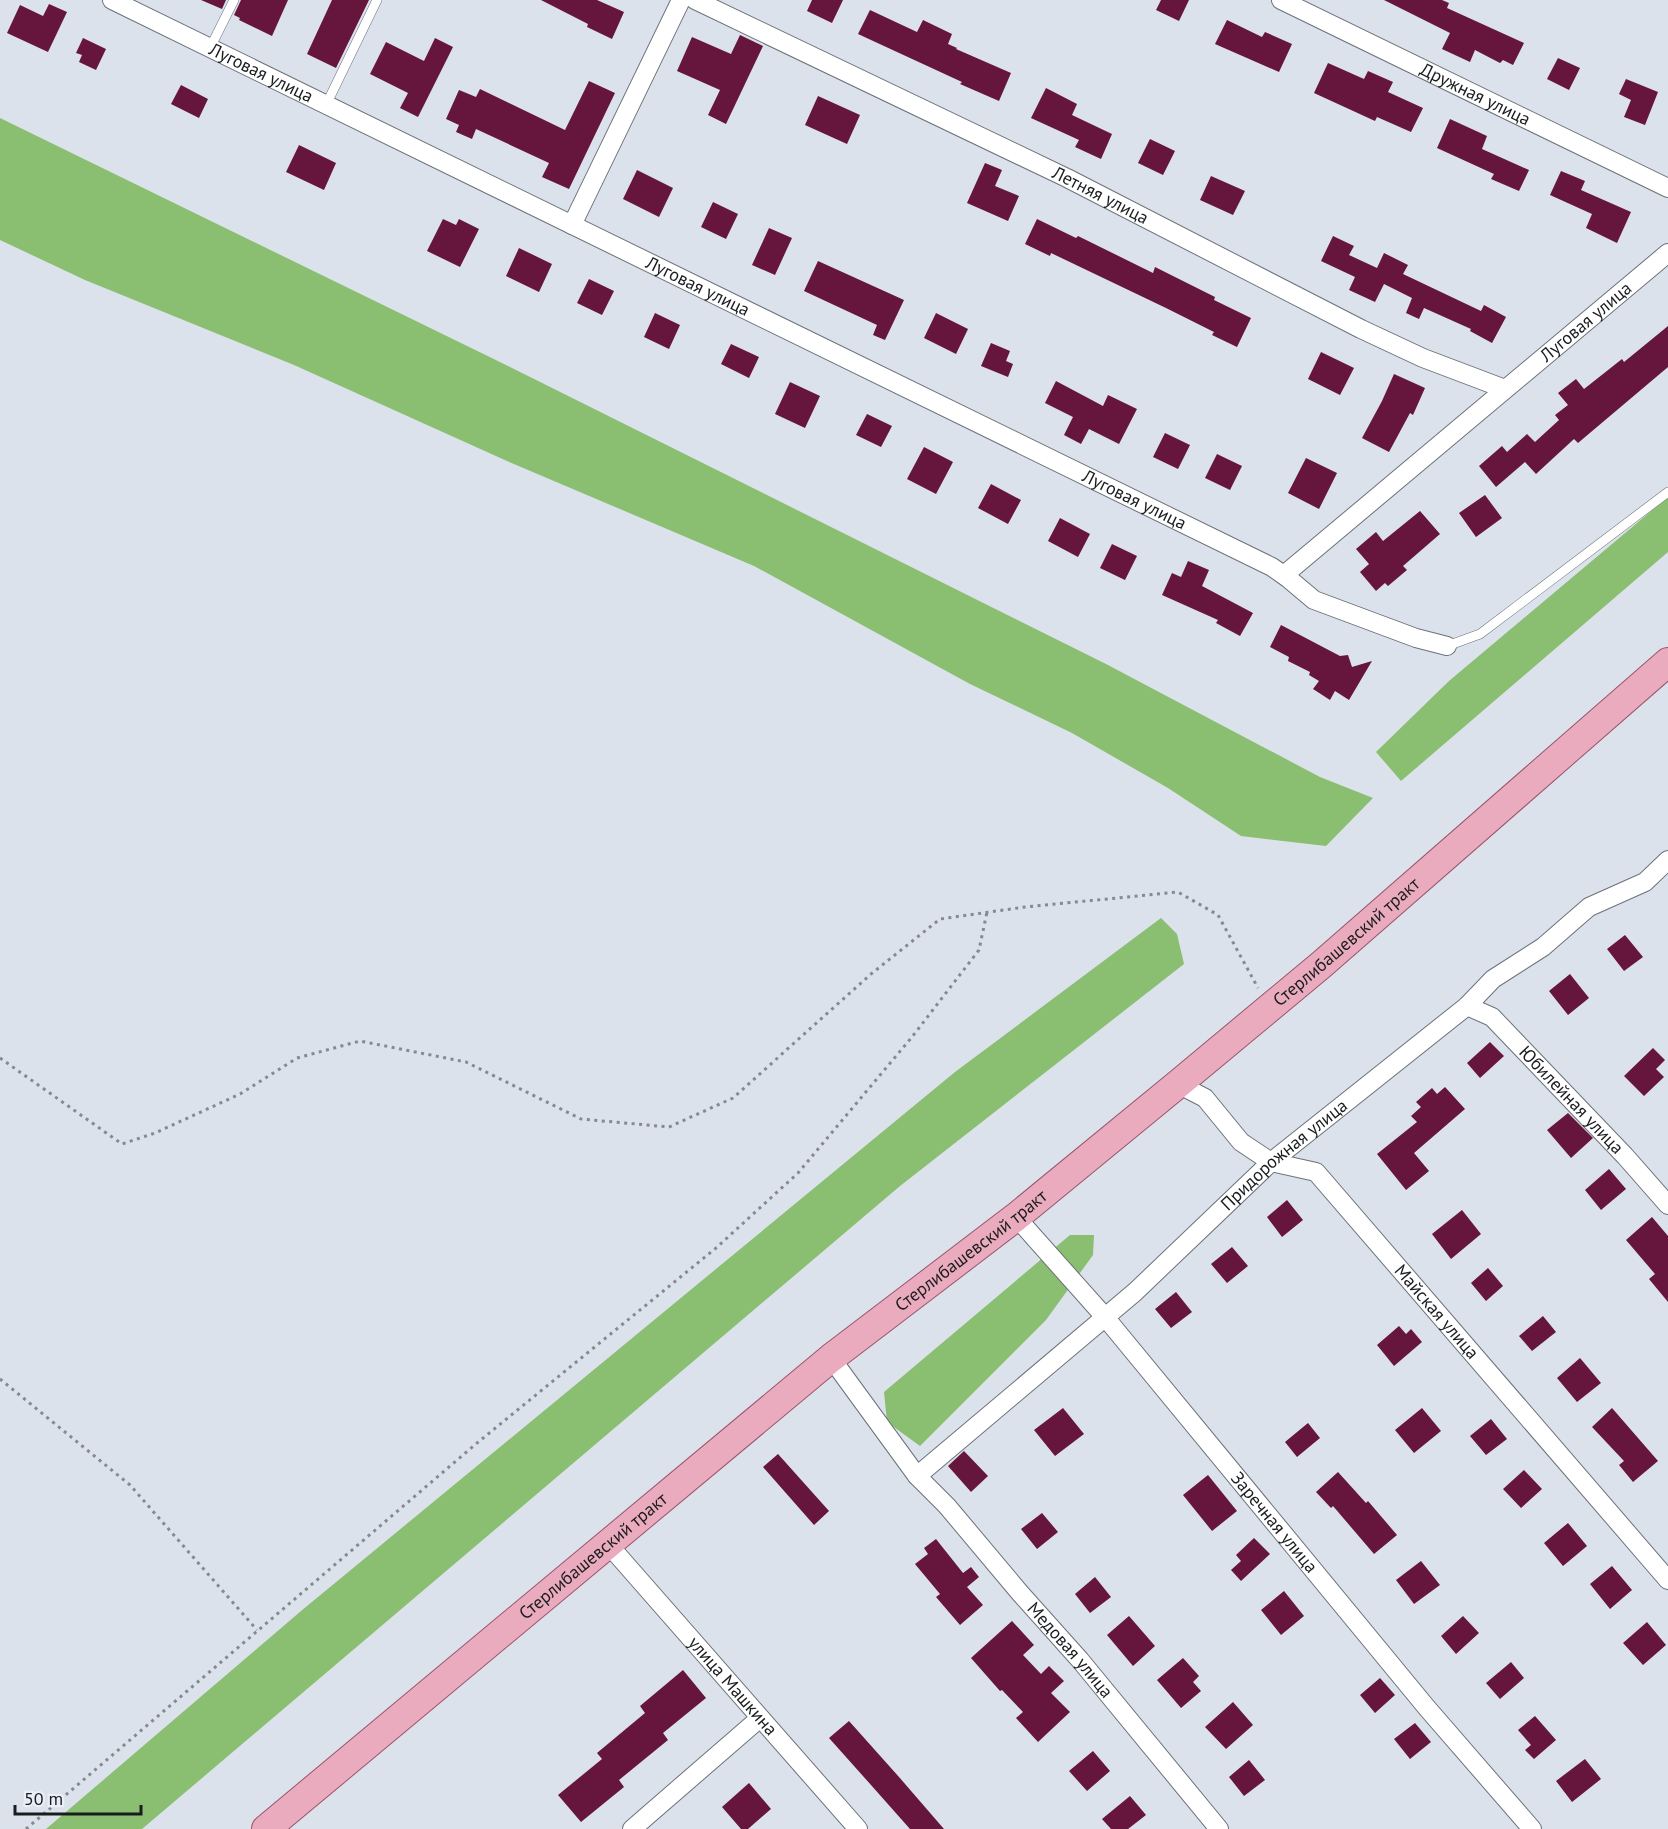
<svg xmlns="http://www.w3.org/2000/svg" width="1668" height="1829" font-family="'PT Sans',sans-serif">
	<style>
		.forest { fill: #8abe71 }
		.building { fill: #66153c }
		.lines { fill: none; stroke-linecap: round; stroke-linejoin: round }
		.lane-casing { stroke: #6c7279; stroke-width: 10 }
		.street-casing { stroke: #6c7279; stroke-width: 20 }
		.primary-casing { stroke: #99556a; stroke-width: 30 }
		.path { stroke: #848a8f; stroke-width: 3; stroke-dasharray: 3 4.5; stroke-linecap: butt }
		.lane { stroke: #fff; stroke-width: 9 }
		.street { stroke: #fff; stroke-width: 18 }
		.primary { stroke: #ebabbe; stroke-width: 28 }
		.labels { text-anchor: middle; stroke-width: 6; stroke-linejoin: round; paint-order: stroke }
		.street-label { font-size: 18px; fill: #1a1d1f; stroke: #e8eff8 }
	</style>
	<rect width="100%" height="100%" fill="#dbe2eb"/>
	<path class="forest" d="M0 118 504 364 1106 664 1320 777 1373 798 1326 846 1241 836 1168 788 1072 733 970 684 754 566 507 461 294 365 85 280 0 240Z
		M1668 497V552L1401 781 1376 752 1449 681Z
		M1161 918 1177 934 1184 964 900 1186 142 1829H46L301 1611 955 1072Z
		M1070 1235H1094L1093 1255 1046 1320 920 1446 887 1422 884 1392Z"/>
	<path class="building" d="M201 0H226L222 9Z
		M241 0H288L272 36 239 20 240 18 234 15Z
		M332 0H369L336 68 307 54Z
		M541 0H597L624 12 612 39 587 27 588 24Z
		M812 0H843L832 23 807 11Z
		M1161 0H1189L1179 21 1156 10Z
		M1384 0H1442L1449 3 1447 8 1524 43 1513 65 1503 60 1500 63 1475 50 1470 62 1442 49 1450 33Z
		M49 4 67 12 48 52 7 33 20 5 43 16Z
		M870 10 917 32 923 20 952 34 948 44 957 48 956 49 1011 73 999 101 960 84 962 82 858 34Z
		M1227 20 1262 37 1265 32 1292 44 1279 72 1215 44Z
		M740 35 763 46 726 124 708 115 720 90 677 71 692 37 731 54Z
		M83 38 106 49 96 70 79 62 82 55 76 53Z
		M435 38 453 47 418 117 400 108 408 93 370 74 386 42 424 61Z
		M1558 58 1580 68 1569 90 1547 79Z
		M1328 63 1364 79 1368 71 1393 82 1388 92 1423 108 1411 132 1377 117 1375 121 1314 93Z
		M1626 79 1658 92 1645 125 1624 117 1631 100 1619 94Z
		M589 81 615 93 569 189 542 177 549 163 476 129 472 139 456 132 459 125 446 119 459 90 476 97 480 89 565 130Z
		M181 85 208 99 199 118 171 104Z
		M1046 88 1077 104 1072 115 1112 134 1101 159 1075 147 1079 140 1031 118Z
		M818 96 860 115 847 144 805 125Z
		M1450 119 1487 136 1482 149 1529 170 1519 191 1491 179 1494 174 1437 148Z
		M1150 139 1175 151 1163 175 1138 163Z
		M299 145 336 163 324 190 286 172Z
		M985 163 1002 170 995 186 1019 196 1008 221 967 203Z
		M637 170 673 188 659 217 623 199Z
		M1561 171 1585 181 1581 190 1631 212 1617 243 1586 228 1592 214 1550 195Z
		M1211 176 1245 191 1233 215 1200 200Z
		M713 202 738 214 726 239 701 227Z
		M443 219 456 225 459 219 479 229 460 267 427 251Z
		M1037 219 1076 238 1078 236 1153 273 1155 267 1215 297 1214 300 1251 318 1237 347 1212 335 1214 332 1166 308 1051 253 1050 256 1025 244Z
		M769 228 792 238 775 275 752 265Z
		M1333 236 1354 246 1349 255 1377 268 1384 253 1408 265 1403 274 1481 311 1484 305 1506 317 1492 343 1470 331 1471 329 1424 308 1419 319 1406 313 1412 298 1384 284 1375 302 1349 290 1355 277 1321 261Z
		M519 248 552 264 539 292 506 276Z
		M818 261 904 300 885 340 873 335 877 325 804 291Z
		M589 279 614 291 602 315 577 303Z
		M655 313 680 325 669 349 644 337Z
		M936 313 968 329 956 354 924 338Z
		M1668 326V367L1578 443 1574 439 1536 474 1525 462 1496 487 1479 466 1502 446 1507 452 1527 434 1535 442 1559 420 1555 415 1568 405 1558 393 1576 379 1584 389 1622 359 1624 362Z
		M991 343 1010 351 1006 361 1013 364 1008 377 981 366Z
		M731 344 759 357 749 378 721 364Z
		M1321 352 1354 368 1340 395 1308 379Z
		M1394 374 1425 388 1413 415 1410 413 1389 452 1362 438 1382 401Z
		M1056 381 1103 406 1108 395 1137 409 1119 444 1089 429 1081 444 1064 435 1073 417 1045 403Z
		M790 382 820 396 805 428 775 414Z
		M867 414 892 426 881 447 856 435Z
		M1165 433 1190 445 1178 469 1153 457Z
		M924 447 953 462 936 494 907 479Z
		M1217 454 1242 466 1230 490 1205 478Z
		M1306 458 1337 473 1319 509 1288 493Z
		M991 484 1021 500 1008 524 978 508Z
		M1485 495 1502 518 1476 537 1459 513Z
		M1420 511 1440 534 1403 566 1407 570 1388 586 1385 583 1376 591 1360 572 1369 564 1356 549 1376 532 1383 541Z
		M1060 518 1090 534 1078 557 1048 541Z
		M1112 544 1137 556 1125 580 1100 568Z
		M1188 561 1209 570 1202 586 1253 613 1240 636 1216 623 1218 620 1162 595 1172 573 1181 577Z
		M1281 625 1340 656 1348 655 1352 667 1372 661 1349 700 1335 691 1330 700 1313 689 1319 681 1309 675 1310 672 1288 661 1289 657 1270 647Z
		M1625 935 1643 957 1624 971 1607 949Z
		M1570 974 1589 998 1568 1015 1549 991Z
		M1490 1042 1504 1056 1480 1078 1467 1063Z
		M1653 1048 1665 1060 1656 1069 1664 1077 1644 1096 1624 1076Z
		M1445 1087 1465 1109 1414 1153 1429 1171 1406 1190 1377 1154 1417 1122 1411 1116 1421 1107 1416 1102 1432 1088 1437 1094Z
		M1568 1113 1593 1138 1571 1158 1547 1130Z
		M1609 1169 1626 1189 1601 1210 1585 1190Z
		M1287 1200 1303 1220 1282 1237 1267 1217Z
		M1462 1210 1481 1234 1451 1259 1432 1234Z
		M1652 1217 1668 1236V1302L1649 1279 1655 1274 1626 1240Z
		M1232 1247 1248 1266 1227 1283 1211 1264Z
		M1488 1268 1503 1286 1486 1301 1471 1283Z
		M1176 1292 1192 1312 1171 1328 1155 1309Z
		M1543 1316 1556 1332 1532 1351 1519 1336Z
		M1399 1326 1406 1334 1411 1329 1422 1342 1394 1366 1377 1345Z
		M1580 1358 1601 1383 1577 1402 1557 1378Z
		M1063 1408 1084 1434 1055 1456 1034 1430Z
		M1422 1408 1441 1431 1414 1453 1395 1430Z
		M1612 1408 1658 1461 1633 1482 1619 1465 1624 1461 1592 1427Z
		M1491 1419 1507 1439 1486 1455 1470 1436Z
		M1308 1423 1320 1438 1297 1457 1285 1442Z
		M964 1451 988 1476 971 1492 948 1466Z
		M778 1454 829 1511 814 1525 763 1467Z
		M1524 1470 1542 1489 1521 1508 1503 1489Z
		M1338 1472 1366 1503 1368 1501 1397 1535 1374 1554 1333 1506 1331 1508 1316 1492Z
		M1208 1475 1237 1511 1212 1531 1183 1495Z
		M1042 1513 1058 1532 1037 1549 1021 1529Z
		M1568 1523 1587 1546 1563 1566 1544 1543Z
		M1254 1538 1270 1554 1241 1581 1231 1570 1241 1561 1236 1555Z
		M936 1539 963 1573 971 1567 979 1577 967 1587 983 1605 960 1625 936 1597 940 1594 915 1564 928 1554 924 1548Z
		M1421 1561 1440 1585 1414 1604 1396 1580Z
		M1612 1566 1632 1590 1610 1609 1590 1584Z
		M1095 1577 1111 1597 1090 1613 1075 1594Z
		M1284 1591 1304 1616 1281 1635 1261 1610Z
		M1129 1616 1155 1646 1133 1666 1107 1635Z
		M1463 1616 1479 1633 1456 1654 1441 1636Z
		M1012 1621 1034 1645 1023 1655 1041 1674 1049 1666 1064 1681 1051 1693 1070 1712 1038 1742 1016 1718 1023 1712 1002 1690 1000 1691 971 1658Z
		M1647 1622 1666 1645 1643 1665 1623 1643Z
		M1183 1658 1199 1676 1193 1682 1201 1691 1181 1708 1157 1680Z
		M1511 1662 1524 1678 1500 1699 1486 1683Z
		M683 1670 706 1698 663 1733 668 1740 619 1780 624 1787 581 1822 558 1795 602 1759 597 1753 645 1713 640 1706Z
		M1380 1678 1395 1695 1375 1713 1360 1695Z
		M1233 1702 1253 1725 1226 1749 1205 1727Z
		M1535 1716 1556 1740 1534 1759 1525 1750 1531 1745 1518 1730Z
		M849 1721 899 1777 944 1829H910L871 1785 829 1738Z
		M1415 1723 1431 1742 1410 1759 1394 1739Z
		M1093 1751 1110 1771 1087 1791 1069 1771Z
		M1585 1759 1601 1779 1572 1802 1556 1781Z
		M1249 1760 1265 1780 1244 1796 1229 1777Z
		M749 1783 771 1809 748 1829H741L722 1807Z
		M1130 1796 1146 1815 1128 1829H1111L1102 1819Z"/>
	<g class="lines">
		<defs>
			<path id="lane" d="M210 48 234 0
				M326 105 377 0
				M1447 646 1480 634 1668 492"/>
			<g id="street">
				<path id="s1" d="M112 0 1272 567 1289 579 1314 600 1416 638 1447 646"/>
				<path id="s2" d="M695 0 1067 178 1361 329 1423 358 1505 389"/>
				<path id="s3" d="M1281 0 1668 188"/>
				<path d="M572 225 681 0"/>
				<path id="s4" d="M1284 575 1668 253"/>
				<path id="s5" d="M1467 1006 1492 1017 1625 1156 1668 1205"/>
				<path id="s6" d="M1178 1084 1205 1098 1241 1142 1271 1162 1316 1172 1668 1580"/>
				<path id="s7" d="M1016 1217 1105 1317 1427 1708 1532 1829"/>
				<path id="s8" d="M831 1358 917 1476 947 1506 1020 1593 1080 1660 1219 1829"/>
				<path id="s9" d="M917 1476 1135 1292 1271 1162 1467 1006 1493 979 1543 947 1589 907 1645 882 1668 860"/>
				<path id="s10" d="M608 1544 858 1829"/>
				<path d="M632 1829 760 1718"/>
			</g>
			<g id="primary">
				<path id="s11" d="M266 1829 831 1358 1016 1217 1178 1084 1321 965 1668 662"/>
			</g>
		</defs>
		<use href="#lane" class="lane-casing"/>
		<use href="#street" class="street-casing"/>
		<use href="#primary" class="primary-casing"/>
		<path class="path" d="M0 1058 122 1144 155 1133 240 1094 297 1058 360 1041 466 1062 581 1119 669 1127 733 1098 871 974 940 919 1025 907 1178 892 1218 915 1258 988
			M0 1379 130 1485 257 1630
			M26 1829 477 1443 716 1248 798 1173 912 1037 979 950 987 912"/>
		<use href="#lane" class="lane"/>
		<use href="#street" class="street"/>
		<use href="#primary" class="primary"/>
	</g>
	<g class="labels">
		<g class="street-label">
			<text dy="6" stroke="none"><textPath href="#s1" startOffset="166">Луговая улица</textPath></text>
			<text dy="6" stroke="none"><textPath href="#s3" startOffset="216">Дружная улица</textPath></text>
			<text dy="6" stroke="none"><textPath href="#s2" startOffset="450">Летняя улица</textPath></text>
			<text dy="6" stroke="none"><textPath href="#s1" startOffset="652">Луговая улица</textPath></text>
			<text dy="6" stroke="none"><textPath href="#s4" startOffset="394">Луговая улица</textPath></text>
			<text dy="6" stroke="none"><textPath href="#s1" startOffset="1138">Луговая улица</textPath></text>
			<text dy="6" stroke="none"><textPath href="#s11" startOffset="1398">Стерлибашевский тракт</textPath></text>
			<text dy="6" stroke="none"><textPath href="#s5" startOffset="142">Юбилейная улица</textPath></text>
			<text dy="6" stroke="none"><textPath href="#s9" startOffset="488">Придорожная улица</textPath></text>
			<text dy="6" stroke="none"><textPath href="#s11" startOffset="912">Стерлибашевский тракт</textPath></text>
			<text dy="6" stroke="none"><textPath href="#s6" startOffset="354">Майская улица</textPath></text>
			<text dy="6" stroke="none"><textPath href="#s7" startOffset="400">Заречная улица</textPath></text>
			<text dy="6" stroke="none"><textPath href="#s11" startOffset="426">Стерлибашевский тракт</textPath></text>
			<text dy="6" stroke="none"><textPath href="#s8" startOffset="378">Медовая улица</textPath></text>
			<text dy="6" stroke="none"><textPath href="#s10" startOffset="189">улица Машкина</textPath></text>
		</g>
	</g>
	<path d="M15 1805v9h126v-9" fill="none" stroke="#1a1d1f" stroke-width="3"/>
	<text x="24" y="1805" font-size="18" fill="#1a1d1f" stroke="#e8eff8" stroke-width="4.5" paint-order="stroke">50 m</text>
</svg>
